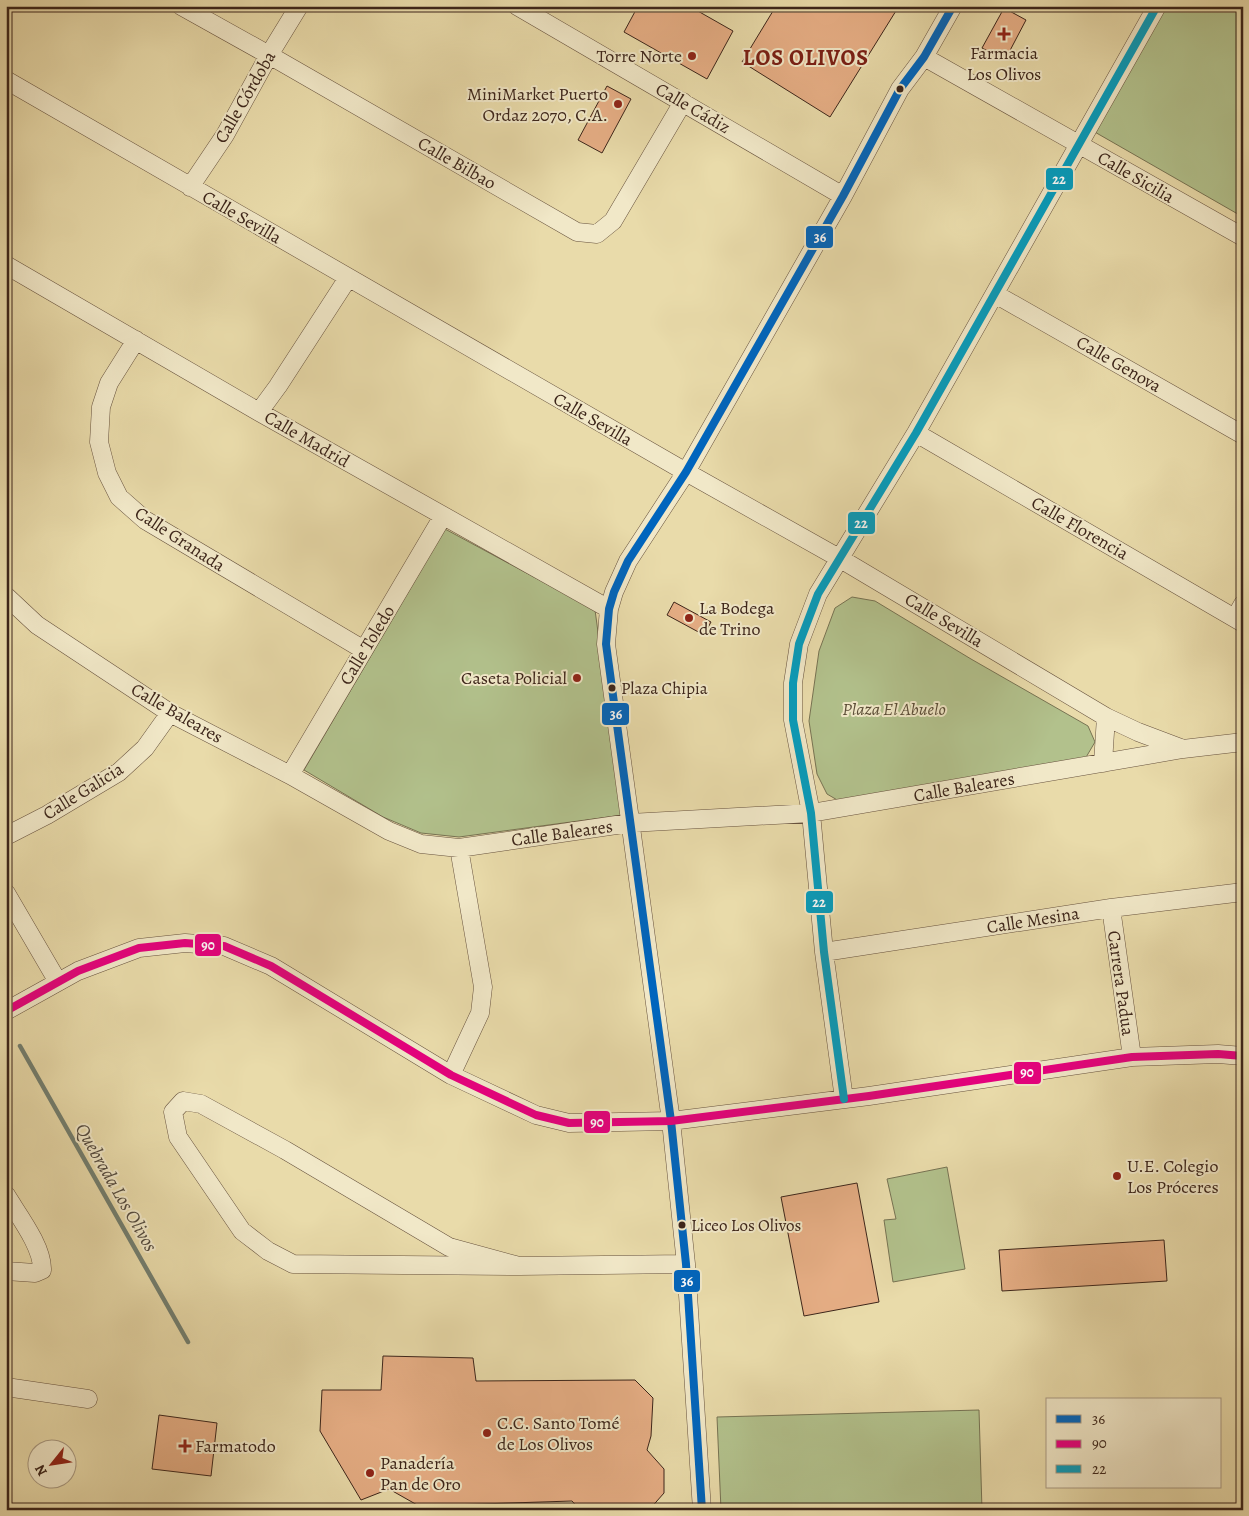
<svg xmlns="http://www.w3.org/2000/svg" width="1249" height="1516" font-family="Alegreya,serif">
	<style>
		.green { fill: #b2c18c; stroke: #777353 }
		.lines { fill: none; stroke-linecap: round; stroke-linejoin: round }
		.stream { stroke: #737f70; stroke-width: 4.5 }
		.building { fill: #e6ae85; stroke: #3c251a }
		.street-casing { stroke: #67523e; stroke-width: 19 }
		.street { stroke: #f1e8c8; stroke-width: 18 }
		.bus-1-casing { stroke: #f1e8c8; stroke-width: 11 }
		.bus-2-casing { stroke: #f1e8c8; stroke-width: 11 }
		.bus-3-casing { stroke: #f1e8c8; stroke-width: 11 }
		.bus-1 { stroke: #0065bd; stroke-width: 8 }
		.bus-2 { stroke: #e5007d; stroke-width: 8 }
		.bus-3 { stroke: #069cbc; stroke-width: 8 }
		.poi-dot { fill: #8f2418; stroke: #f1e8c8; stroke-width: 2 }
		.bus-dot { fill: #3c251a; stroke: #f1e8c8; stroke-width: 2 }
		.labels { text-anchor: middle; stroke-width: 4; stroke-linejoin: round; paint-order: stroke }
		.bus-label { font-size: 17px; fill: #3c251a; stroke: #f1e8c8; text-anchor: start }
		.poi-label { font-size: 18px; fill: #3c251a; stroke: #f1e8c8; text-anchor: start }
		.street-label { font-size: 18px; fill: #3c251a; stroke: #f1e8c8 }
		.park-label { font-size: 18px; font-style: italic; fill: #5a4c36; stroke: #f1e8c8 }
		.water-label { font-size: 19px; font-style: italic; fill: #534a3e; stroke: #f1e8c8 }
		.district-label { font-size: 22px; font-weight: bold; letter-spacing: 1px; fill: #7a1f14; stroke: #f1e8c8 }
		.line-badge { stroke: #f1e8c8; stroke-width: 2 }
		.badge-label { font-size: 14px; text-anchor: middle; font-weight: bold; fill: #fff }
	</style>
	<rect width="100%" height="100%" fill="#e9dbaa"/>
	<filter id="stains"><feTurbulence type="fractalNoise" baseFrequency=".004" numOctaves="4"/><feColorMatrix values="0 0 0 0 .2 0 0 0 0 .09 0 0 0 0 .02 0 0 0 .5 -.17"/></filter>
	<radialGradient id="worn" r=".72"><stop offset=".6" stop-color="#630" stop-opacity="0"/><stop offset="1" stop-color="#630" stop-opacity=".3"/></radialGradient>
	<path class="green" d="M1165 6H1243V217L1093 131Z
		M445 529 595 610 623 815 459 837 421 833 383 817 304 770Z
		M852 597 875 601 971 659 1088 726 1095 742 1085 759 839 801 827 794 817 774 809 721 819 651 835 608Z
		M947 1167 965 1269 893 1282 884 1220 896 1219 887 1179Z
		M979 1410 982 1510H721L717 1417Z"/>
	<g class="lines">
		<path class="stream" d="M20 1046 188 1342"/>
	</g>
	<path class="building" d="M638 6H689L733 31 707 79 624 32Z
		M776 6H899L830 117 742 62Z
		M1004 8 1026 20 1005 60 982 48Z
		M607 86 631 99 602 153 578 140Z
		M674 602 711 622 704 635 667 615Z
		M857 1183 879 1302 804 1316 781 1197Z
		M1164 1240 1167 1281 1002 1291 999 1250Z
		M383 1356 473 1358 476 1381 635 1380 653 1398 651 1436 647 1450 664 1469V1493L649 1510H580L572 1501 419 1506 389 1489 361 1500 320 1431 322 1390H381Z
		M159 1415 217 1423 211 1476 152 1469Z"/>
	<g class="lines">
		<defs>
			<path id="street" d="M181 6 269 55 577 232 597 234 613 221 683 102
				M517 6 843 196
				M924 57 1243 237
				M6 80 686 472 839 558 1106 717 1138 732 1183 749
				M190 187 225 135 269 55 299 6
				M6 265 259 412 609 609
				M995 294 1243 435
				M136 340 109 383 101 407 99 442 107 473 119 497 145 520 364 650
				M259 412 278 386 348 278
				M916 433 1243 623
				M6 596 37 625 170 713 290 775 389 831 421 844 459 848 630 823 811 813 1183 749 1243 742
				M1235 618 1243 604
				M1103 763 1106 717
				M290 775 443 516
				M6 836 47 815 119 772 145 748 170 713
				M6 893 58 982
				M1111 908 1132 1057
				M824 952 1111 908 1243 892
				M6 1011 78 971 139 948 185 943 224 946 271 966 451 1075 536 1115 569 1123 671 1121 869 1096 1132 1057 1218 1054 1243 1056
				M451 1075 480 1013 483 987 459 848
				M844 1099 824 952 811 813 793 720V683L799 644 818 594 916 433 1157 6
				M6 1195C18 1215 43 1247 42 1270L35 1273 6 1271
				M519 1266 449 1247 285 1150 201 1104 183 1101 173 1112 178 1137 242 1231 268 1251 293 1264 519 1266 686 1264
				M6 1387 88 1399
				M702 1510 686 1264 671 1121 606 644 609 609 614 592 628 561 686 472 843 196 900 89 924 57 953 6"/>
		</defs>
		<use href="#street" class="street-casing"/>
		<use href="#street" class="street"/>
		<defs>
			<path id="bus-1" d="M702 1510 686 1264 671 1121 606 644 609 609 614 592 628 561 686 472 843 196 900 89 924 57 953 6"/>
			<path id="bus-2" d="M6 1011 78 971 139 948 185 943 224 946 271 966 451 1075 536 1115 569 1123 671 1121 869 1096 1132 1057 1218 1054 1243 1056"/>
			<path id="bus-3" d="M844 1099 824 952 811 813 793 720V683L799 644 818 594 916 433 1157 6"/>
		</defs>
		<use href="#bus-1" class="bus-1-casing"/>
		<use href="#bus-2" class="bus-2-casing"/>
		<use href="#bus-3" class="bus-3-casing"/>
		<use href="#bus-1" class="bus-1"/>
		<use href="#bus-2" class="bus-2"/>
		<use href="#bus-3" class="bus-3"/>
	</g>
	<g class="poi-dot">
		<path d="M1001.5 26.5h5v5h5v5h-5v5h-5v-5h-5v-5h5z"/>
		<circle cx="692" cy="56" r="5"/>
		<circle cx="618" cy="104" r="5"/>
		<circle cx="689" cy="618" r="5"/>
		<circle cx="577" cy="678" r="5"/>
		<circle cx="1117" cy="1176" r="5"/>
		<circle cx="487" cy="1433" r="5"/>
		<path d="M182.5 1438.5h5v5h5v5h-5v5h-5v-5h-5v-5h5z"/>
		<circle cx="370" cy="1473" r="5"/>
	</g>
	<g class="bus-dot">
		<circle cx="900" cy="89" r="4.5"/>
		<circle cx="612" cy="688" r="4.5"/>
		<circle cx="682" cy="1225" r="4.5"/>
	</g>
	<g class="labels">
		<g class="bus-label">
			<text x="621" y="694">Plaza Chipia</text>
			<text x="691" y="1231">Liceo Los Olivos</text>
		</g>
		<g class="poi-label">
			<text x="1004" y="59" text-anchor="middle">Farmacia<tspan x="1004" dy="21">Los Olivos</tspan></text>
			<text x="682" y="62" text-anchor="end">Torre Norte</text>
			<text x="608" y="100" text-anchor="end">MiniMarket Puerto<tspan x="608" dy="21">Ordaz 2070, C.A.</tspan></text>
			<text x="699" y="614">La Bodega<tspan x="699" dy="21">de Trino</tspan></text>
			<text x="567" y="684" text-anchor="end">Caseta Policial</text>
			<text x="1127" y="1172">U.E. Colegio<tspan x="1127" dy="21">Los Próceres</tspan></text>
			<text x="497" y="1429">C.C. Santo Tomé<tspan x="497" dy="21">de Los Olivos</tspan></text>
			<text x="195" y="1452">Farmatodo</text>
			<text x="380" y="1469">Panadería<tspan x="380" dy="21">Pan de Oro</tspan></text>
		</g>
		<g class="street-label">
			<text transform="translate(245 97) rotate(-60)" y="6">Calle Córdoba</text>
			<text transform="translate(693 108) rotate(30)" y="6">Calle Cádiz</text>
			<text transform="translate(457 163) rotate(30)" y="6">Calle Bilbao</text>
			<text transform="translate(1136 177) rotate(30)" y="6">Calle Sicilia</text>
			<text transform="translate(242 217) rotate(30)" y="6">Calle Sevilla</text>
			<text transform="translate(1119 364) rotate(30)" y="6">Calle Genova</text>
			<text transform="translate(593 419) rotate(30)" y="6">Calle Sevilla</text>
			<text transform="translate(307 439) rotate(30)" y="6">Calle Madrid</text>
			<text transform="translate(1080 528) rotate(30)" y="6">Calle Florencia</text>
			<text transform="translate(180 539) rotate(33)" y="6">Calle Granada</text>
			<text transform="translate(944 620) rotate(31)" y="6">Calle Sevilla</text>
			<text transform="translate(367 645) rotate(-59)" y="6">Calle Toledo</text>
			<text transform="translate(177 713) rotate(30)" y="6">Calle Baleares</text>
			<text transform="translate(964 787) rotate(-10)" y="6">Calle Baleares</text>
			<text transform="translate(83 791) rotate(-32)" y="6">Calle Galicia</text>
			<text transform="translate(562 833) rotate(-8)" y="6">Calle Baleares</text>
			<text transform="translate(1033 920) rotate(-9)" y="6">Calle Mesina</text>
			<text transform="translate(1121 983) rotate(82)" y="6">Carrera Padua</text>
		</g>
		<g class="park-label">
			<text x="894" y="715">Plaza El Abuelo</text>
		</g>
		<g class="water-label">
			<text transform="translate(117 1187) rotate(60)" y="7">Quebrada Los Olivos</text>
		</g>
		<g class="district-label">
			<text x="806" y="65">LOS OLIVOS</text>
		</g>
	</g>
	<g class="line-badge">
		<rect x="1045" y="167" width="29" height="24" rx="5" fill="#069cbc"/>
		<rect x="805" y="225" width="29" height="24" rx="5" fill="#0065bd"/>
		<rect x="847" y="511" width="29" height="24" rx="5" fill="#069cbc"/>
		<rect x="601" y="702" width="29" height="24" rx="5" fill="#0065bd"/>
		<rect x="805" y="890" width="29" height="24" rx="5" fill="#069cbc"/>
		<rect x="194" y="933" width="28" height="24" rx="5" fill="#e5007d"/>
		<rect x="1013" y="1061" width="29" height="24" rx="5" fill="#e5007d"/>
		<rect x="583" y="1110" width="28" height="24" rx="5" fill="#e5007d"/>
		<rect x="673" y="1269" width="28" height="24" rx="5" fill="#0065bd"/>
	</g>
	<g class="badge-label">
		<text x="1059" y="184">22</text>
		<text x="820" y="242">36</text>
		<text x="861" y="528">22</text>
		<text x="616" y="719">36</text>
		<text x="819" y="907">22</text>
		<text x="208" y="950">90</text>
		<text x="1027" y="1077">90</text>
		<text x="597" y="1127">90</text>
		<text x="687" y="1286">36</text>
	</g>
	<rect width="1249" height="1516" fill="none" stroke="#e9dbaa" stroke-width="25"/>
	<rect x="8" y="8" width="1234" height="1501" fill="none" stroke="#3c251a" stroke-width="2.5"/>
	<rect x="12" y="12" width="1224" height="1491" fill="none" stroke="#3c251a"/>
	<rect x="1046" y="1398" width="175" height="90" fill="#f1e8c8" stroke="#a99a82"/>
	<rect x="1056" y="1415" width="25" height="8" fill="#0065bd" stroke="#a99a82"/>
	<text x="1092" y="1424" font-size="15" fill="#3c251a">36</text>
	<rect x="1056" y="1440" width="25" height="8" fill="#e5007d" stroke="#a99a82"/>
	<text x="1092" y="1448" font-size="15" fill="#3c251a">90</text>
	<rect x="1056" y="1465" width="25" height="8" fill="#069cbc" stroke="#a99a82"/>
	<text x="1092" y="1474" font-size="15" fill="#3c251a">22</text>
	<g transform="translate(52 1464) rotate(240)"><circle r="24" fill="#f1e8c8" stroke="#a99a82"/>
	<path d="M0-4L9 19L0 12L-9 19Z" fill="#8f2418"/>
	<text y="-8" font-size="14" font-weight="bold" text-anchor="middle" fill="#3c251a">N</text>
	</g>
	<rect width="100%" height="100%" filter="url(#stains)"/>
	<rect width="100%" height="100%" fill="url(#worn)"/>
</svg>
